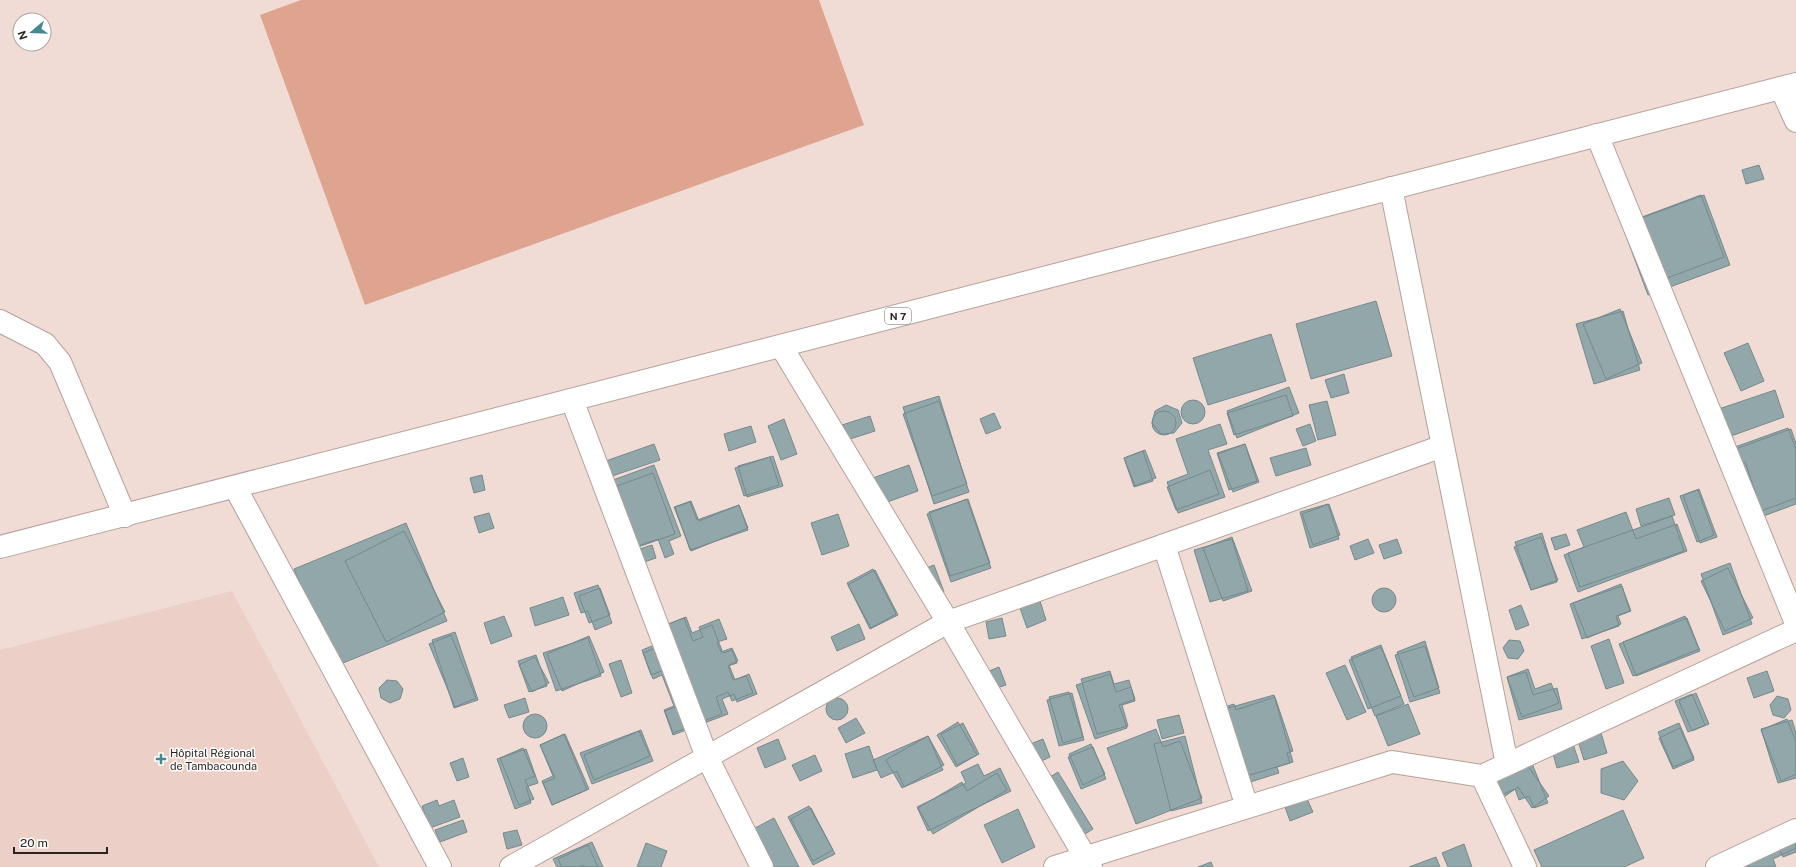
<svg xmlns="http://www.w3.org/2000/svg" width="1796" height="867" font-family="'Public Sans',sans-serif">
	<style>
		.built { fill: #eccfc6 }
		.green { fill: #dea490 }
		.building { fill: #91a7a9; stroke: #758a8d }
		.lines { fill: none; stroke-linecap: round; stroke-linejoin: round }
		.minor-casing { stroke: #b4a19a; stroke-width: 24 }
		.highway-casing { stroke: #b4a19a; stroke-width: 24 }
		.minor { stroke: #fff; stroke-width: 22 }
		.highway { stroke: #fff; stroke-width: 22 }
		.poi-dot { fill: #428991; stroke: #fff; stroke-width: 1.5 }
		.labels { text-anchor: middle; stroke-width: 3; stroke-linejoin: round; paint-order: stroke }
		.shield { fill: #fff; stroke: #6a6563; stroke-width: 1 }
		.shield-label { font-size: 10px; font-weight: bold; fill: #2a2320 }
		.poi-label { font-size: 11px; fill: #2a2320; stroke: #fff; text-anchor: start }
	</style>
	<rect width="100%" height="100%" fill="#f1dcd5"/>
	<path class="built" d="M232 591 379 867H0V650Z"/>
	<path class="green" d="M301 0H819L864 125 365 305 260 15Z"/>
	<path class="building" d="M1759 165 1764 179 1746 184 1742 170Z
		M1701 195 1724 257 1648 285 1626 223Z
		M1704 195 1730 265 1648 295 1622 225Z
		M1376 301 1392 356 1311 379 1296 324Z
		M1620 309 1642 363 1606 379 1583 324Z
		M1623 311 1640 370 1594 384 1576 324Z
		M1271 334 1286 381 1208 405 1193 358Z
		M1748 343 1764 381 1741 391 1724 353Z
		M1344 374 1349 393 1331 398 1325 380Z
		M1289 387 1299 413 1237 438 1227 411Z
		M1775 390 1784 417 1720 440 1710 412Z
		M1286 395 1293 416 1234 435 1227 413Z
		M939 396 969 492 934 504 903 407Z
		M1181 412a12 12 0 1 1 24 0a12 12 0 1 1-24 0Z
		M939 401 967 484 932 496 903 414Z
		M1327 401 1336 435 1318 440 1309 405Z
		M1166 405 1178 410 1182 423 1174 433 1161 434 1152 423 1155 411Z
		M1152 423a12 12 0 1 1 24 0a12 12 0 1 1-24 0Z
		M994 413 1001 428 986 434 980 419Z
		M870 416 875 431 847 440 842 425Z
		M784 419 797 454 781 460 768 426Z
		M1220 424 1227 444 1208 450 1225 497 1178 513 1167 482 1188 474 1176 439Z
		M1310 424 1316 441 1303 446 1296 429Z
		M751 426 756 442 729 451 724 434Z
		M1788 428 1796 449V504L1750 521 1743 500 1756 494 1745 462 1727 469 1721 452Z
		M1791 429 1796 443V498L1753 514 1730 451Z
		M654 444 660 460 609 477 603 462Z
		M1245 444 1259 482 1233 492 1218 454Z
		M1245 444 1257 481 1229 490 1217 453Z
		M1306 448 1311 465 1276 476 1270 458Z
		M1145 450 1156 478 1135 486 1124 458Z
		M1143 451 1153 481 1134 487 1124 458Z
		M773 456 783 486 747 497 738 466Z
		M770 457 779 485 744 496 735 468Z
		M654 465 681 536 669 541 674 554 665 558 658 539 630 549 605 483Z
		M909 465 918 491 879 505 870 479Z
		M1210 470 1219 494 1176 510 1167 487Z
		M653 473 675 534 638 547 617 486Z
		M482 475 485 490 474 493 470 478Z
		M1699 489 1717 537 1700 543 1683 495Z
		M1698 490 1714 535 1697 542 1680 496Z
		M1669 498 1675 515 1641 526 1636 509Z
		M967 499 991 568 951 582 927 514Z
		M968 499 990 563 950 576 929 512Z
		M691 501 699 521 739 505 748 528 691 551 674 507Z
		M690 502 697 520 739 505 748 530 690 550 675 507Z
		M1328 504 1339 539 1310 548 1300 512Z
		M1329 504 1340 535 1313 545 1302 514Z
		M1626 512 1636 539 1677 524 1687 551 1578 592 1564 555 1584 547 1577 530Z
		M489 513 494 528 479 533 474 517Z
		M838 514 849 546 822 555 811 523Z
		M1672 516 1684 551 1580 587 1568 553Z
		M406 523 447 621 333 667 294 569Z
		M404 531 445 612 386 642 345 561Z
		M1542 533 1557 582 1531 590 1515 542Z
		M1566 534 1570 545 1555 550 1551 538Z
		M1232 537 1252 591 1223 601 1203 548Z
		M1541 537 1558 580 1531 590 1514 547Z
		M1232 539 1248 591 1210 602 1194 550Z
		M1368 539 1374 553 1355 560 1350 546Z
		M1397 539 1402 553 1384 559 1379 545Z
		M652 545 656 558 638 564 634 551Z
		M1730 563 1752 624 1723 635 1701 574Z
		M934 565 944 592 931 597 921 570Z
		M1728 568 1753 618 1725 631 1701 581Z
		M873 569 896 614 871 628 847 583Z
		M875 570 898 615 870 629 848 585Z
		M1621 584 1631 611 1618 616 1621 624 1587 638 1573 603Z
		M598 585 612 623 595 630 588 611 581 613 574 593Z
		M1622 586 1630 611 1616 616 1619 626 1582 639 1570 604Z
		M1372 600a12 12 0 1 1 24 0a12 12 0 1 1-24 0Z
		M600 588 610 615 589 623 579 596Z
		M563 597 569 615 535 626 530 608Z
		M1040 601 1046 620 1027 628 1020 608Z
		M1521 605 1529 625 1516 630 1509 610Z
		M504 616 512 636 491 644 484 623Z
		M1685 616 1699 649 1633 676 1619 644Z
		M686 617 692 633 712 625 723 653 732 650 737 663 728 666 733 680 746 676 753 693 732 701 728 692 716 697 722 714 673 733 665 711 678 706 664 670 651 675 643 653 673 641 666 625Z
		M684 618 693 641 703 637 699 627 719 619 727 639 717 642 721 652 732 648 738 661 729 665 735 680 749 674 757 694 737 702 734 694 722 699 728 714 673 735 664 710 674 706 662 675 653 679 642 650 672 638 666 625Z
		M1002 618 1006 636 989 639 986 622Z
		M1687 618 1700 651 1636 676 1623 642Z
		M859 624 865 639 837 651 831 637Z
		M455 632 478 700 454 708 432 640Z
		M451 635 476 698 455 707 429 644Z
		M589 636 604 672 562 691 547 654Z
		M588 638 601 676 556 691 543 653Z
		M1609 639 1624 683 1606 689 1591 646Z
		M1509 640 1520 641 1524 651 1518 659 1508 658 1503 648Z
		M1425 641 1439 688 1414 697 1397 652Z
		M1381 645 1404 704 1375 716 1351 657Z
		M1425 646 1440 693 1410 702 1395 655Z
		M1381 647 1401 696 1368 709 1349 660Z
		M536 655 547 686 529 692 518 661Z
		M535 657 549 683 532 692 519 665Z
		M621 660 632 693 621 697 609 664Z
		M1345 665 1366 712 1347 720 1326 673Z
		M999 667 1006 685 988 691 982 674Z
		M1528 669 1535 689 1551 683 1559 703 1522 717 1507 677Z
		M1110 671 1114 684 1129 680 1135 701 1122 705 1128 726 1097 734 1081 679Z
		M1767 671 1774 691 1754 698 1747 678Z
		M1526 672 1533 695 1557 688 1562 709 1519 720 1507 677Z
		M1110 674 1116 692 1131 687 1135 699 1119 705 1127 728 1095 739 1076 685Z
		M387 680 397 681 403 689 400 699 390 703 381 698 379 688Z
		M1069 692 1083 737 1063 743 1049 697Z
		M1072 693 1084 740 1059 746 1047 700Z
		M1696 693 1709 724 1692 731 1679 701Z
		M1692 694 1705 725 1688 732 1675 701Z
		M1274 695 1293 762 1233 780 1214 712Z
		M1777 696 1788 699 1791 710 1784 718 1773 715 1770 705Z
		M1275 697 1293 751 1287 753 1290 763 1277 767 1279 773 1247 783 1233 794 1205 713 1234 704 1236 710Z
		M525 698 529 712 509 718 504 705Z
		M826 709a11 11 0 1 1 22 0a11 11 0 1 1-22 0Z
		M1408 704 1420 734 1388 746 1376 716Z
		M523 726a12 12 0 1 1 24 0a12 12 0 1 1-24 0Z
		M1179 715 1184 733 1162 739 1157 720Z
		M856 718 865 733 846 743 838 728Z
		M1787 719 1796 742V774L1781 781 1761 730Z
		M1792 720 1796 733V778L1778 783 1761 729Z
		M958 722 977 755 956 767 937 735Z
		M963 723 979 754 957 765 941 734Z
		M1679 723 1694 758 1673 767 1658 732Z
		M1680 728 1694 760 1673 769 1659 738Z
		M1156 729 1163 747 1180 741 1202 798 1136 824 1107 748Z
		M641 730 653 761 592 784 580 753Z
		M639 731 650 756 594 780 584 755Z
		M1601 733 1607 753 1584 760 1578 741Z
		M564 734 587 790 552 805 542 781 553 776 540 745Z
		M565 734 589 789 552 805 543 783 555 778 540 745Z
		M928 736 943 770 904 787 897 771 881 778 873 760Z
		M928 736 944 765 902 788 886 760Z
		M1185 736 1202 803 1171 811 1154 744Z
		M778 739 786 759 765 768 757 748Z
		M1043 739 1050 757 1031 766 1023 747Z
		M1091 744 1105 774 1083 785 1069 754Z
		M1573 744 1579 762 1557 768 1552 750Z
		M869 746 877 770 853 778 845 754Z
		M1093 747 1106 779 1081 789 1068 757Z
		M523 748 535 776 525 780 534 799 519 805 500 758Z
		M526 749 538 783 526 787 531 803 515 809 497 759Z
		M815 755 822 771 800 781 792 765Z
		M463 758 469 777 457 781 450 763Z
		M1523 759 1549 796 1532 808 1518 787 1501 799 1490 782Z
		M1531 761 1548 803 1534 808 1529 796 1519 800 1515 789 1486 802 1478 782Z
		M1623 761 1638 781 1624 800 1601 793V769Z
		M978 764 984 776 1000 768 1011 791 928 831 917 807 966 783 961 772Z
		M1058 772 1093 829 1077 839 1042 782Z
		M997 773 1007 790 933 834 918 808 962 782 967 791Z
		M1307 799 1313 812 1290 821 1285 807Z
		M437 800 439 806 454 800 460 817 430 828 422 806Z
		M809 806 835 854 813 865 788 817Z
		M811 808 833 850 813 861 791 819Z
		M1018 809 1035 847 1002 863 984 825Z
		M1623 810 1644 858 1624 867H1542L1534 850Z
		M774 818 799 867H758L742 835Z
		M463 820 467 832 440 842 435 830Z
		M517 830 522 845 507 849 503 833Z
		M1796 832V852L1783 857 1776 841Z
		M1796 836V848L1773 859 1776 867H1745L1742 860Z
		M592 842 603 867H584L583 865 579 867H557L553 859Z
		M646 843 667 851 661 867H637Z
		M1464 844 1472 867H1448L1442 853Z
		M588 845 598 867H562L558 859Z
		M1436 857 1440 867H1409Z
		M1211 862 1213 867H1198Z"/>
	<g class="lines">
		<defs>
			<path id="minor" d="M1781 88 1796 121
				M1597 135 1796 623
				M1391 188 1507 764
				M0 321 45 344 60 362 125 516
				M781 346 948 622 1091 867
				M572 400 707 757 762 867
				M235 487 440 867
				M1164 545 1247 807
				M1482 776 1525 867
				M511 867 948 622 1443 446
				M1055 867 1392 762 1482 776 1796 630
				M1717 867 1796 830"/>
			<path id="highway" d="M0 547 1796 84"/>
		</defs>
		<use href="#minor" class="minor-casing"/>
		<use href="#highway" class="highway-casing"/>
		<use href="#minor" class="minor"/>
		<use href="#highway" class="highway"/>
	</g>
	<path class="poi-dot" d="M159 753h4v4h4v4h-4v4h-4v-4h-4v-4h4z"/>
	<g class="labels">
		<rect class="shield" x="885" y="308" width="26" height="16" rx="3"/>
		<g class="shield-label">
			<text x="898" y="320">N 7</text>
		</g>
		<g class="poi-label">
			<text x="170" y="757">Hôpital Régional<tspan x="170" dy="13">de Tambacounda</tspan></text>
		</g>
	</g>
	<g transform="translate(32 32) rotate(251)"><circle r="19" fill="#ffffff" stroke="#aaa7a6"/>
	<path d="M0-3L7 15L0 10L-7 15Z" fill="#428991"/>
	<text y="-6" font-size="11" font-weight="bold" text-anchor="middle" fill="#2a2320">N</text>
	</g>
	<path d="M14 847v6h93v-6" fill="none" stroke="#2a2320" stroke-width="2"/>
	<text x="20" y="847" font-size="12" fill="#2a2320" stroke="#ffffff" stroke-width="3" paint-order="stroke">20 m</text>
</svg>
